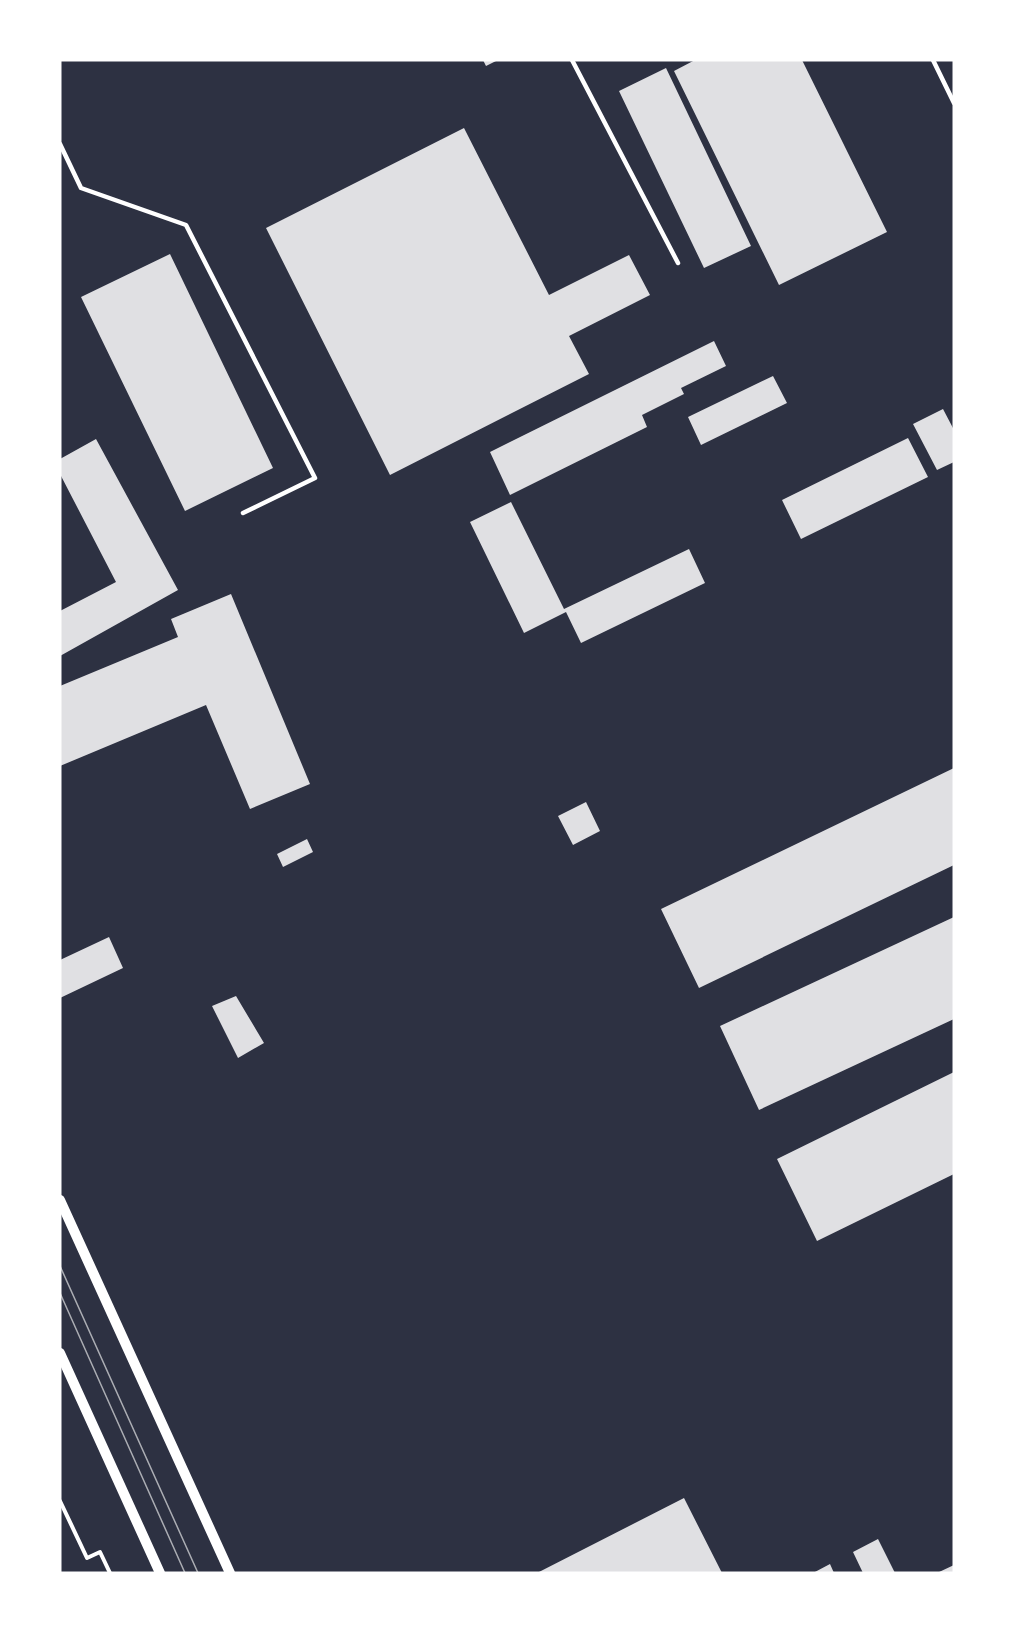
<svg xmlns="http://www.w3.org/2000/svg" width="1014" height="1633" font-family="Ubuntu,sans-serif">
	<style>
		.building { fill: #e0e0e3 }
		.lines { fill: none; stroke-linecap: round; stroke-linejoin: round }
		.path { stroke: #fff; stroke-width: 4 }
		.service { stroke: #fff; stroke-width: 4.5 }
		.tertiary { stroke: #fff; stroke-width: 10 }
		.tram { stroke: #abadb3; stroke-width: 1.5 }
	</style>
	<rect width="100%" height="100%" fill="#2d3142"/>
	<path class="building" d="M483 60H498L486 66Z
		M695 60H802L887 232 779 285 674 71Z
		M666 68 751 246 704 268 619 91Z
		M464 128 549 295 629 255 650 295 569 336 589 374 390 475 266 228Z
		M170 254 273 468 185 511 81 297Z
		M714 341 726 366 681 388 684 394 642 415 647 427 510 495 490 452Z
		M773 376 787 403 701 445 688 417Z
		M943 409 954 430V462L937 470 913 424Z
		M908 438 928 477 801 539 782 500Z
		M96 439 178 590 60 656V611L116 582 60 474V459Z
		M511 502 564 609 689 549 705 583 581 643 566 612 524 633 470 522Z
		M231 594 310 784 250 809 206 705 60 766V686L178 637 171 619Z
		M954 768V865L699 988 661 909Z
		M586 802 600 831 573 845 558 816Z
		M307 839 313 852 283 867 277 854Z
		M954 917V1019L759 1110 720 1026Z
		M109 937 123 968 60 998V960Z
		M236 996 264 1043 238 1058 212 1006Z
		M954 1072V1174L817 1241 777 1159Z
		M684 1498 722 1573H537Z
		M878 1539 895 1573H863L853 1552Z
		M830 1564 834 1573H813Z
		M954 1565V1573H937Z"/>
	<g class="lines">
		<path class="path" d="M60 1501 87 1558 100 1552 110 1573"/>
		<path class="service" d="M572 60 678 263
			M933 60 954 103
			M60 144 81 188 186 225 315 478 243 513"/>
		<path class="tertiary" d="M60 1200 230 1573
			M60 1353 160 1573"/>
		<path class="tram" d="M60 1266 198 1573
			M60 1293 185 1573"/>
	</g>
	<rect width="1014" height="1633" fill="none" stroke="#ffffff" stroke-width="123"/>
</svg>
